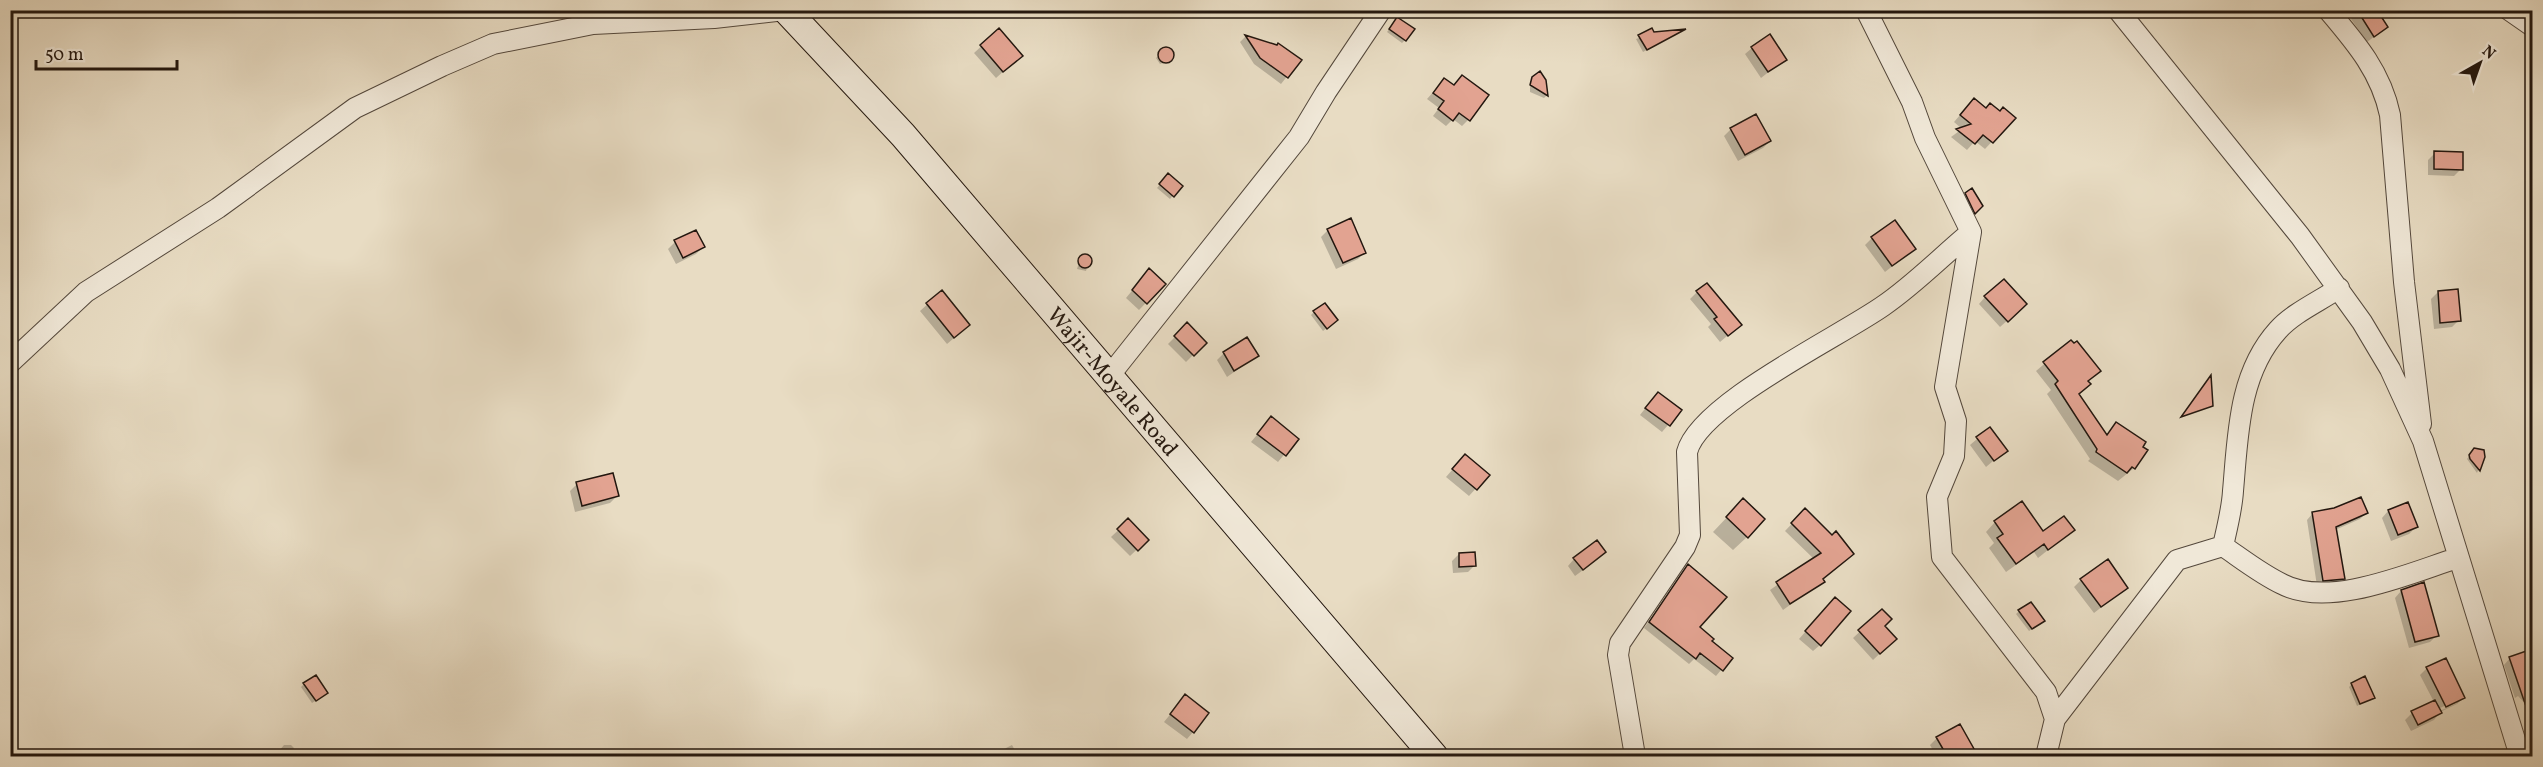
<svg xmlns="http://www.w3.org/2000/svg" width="2543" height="767" font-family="Vollkorn,serif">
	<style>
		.shadow { fill: #0003; fill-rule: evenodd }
		.building { fill: #e2a391; stroke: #23170f; stroke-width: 1.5 }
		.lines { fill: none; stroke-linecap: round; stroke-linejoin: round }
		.minor-casing { stroke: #54483c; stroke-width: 22 }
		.secondary-casing { stroke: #23170f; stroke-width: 29 }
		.minor { stroke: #f0e8d8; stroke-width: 20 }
		.secondary { stroke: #f0e8d8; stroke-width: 27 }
		.labels { text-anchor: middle; stroke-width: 4.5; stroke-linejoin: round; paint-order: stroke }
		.street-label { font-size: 22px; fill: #23170f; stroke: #f0e8d8 }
	</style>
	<rect width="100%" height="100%" fill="#e8dcc3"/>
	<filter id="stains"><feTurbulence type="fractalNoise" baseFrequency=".00333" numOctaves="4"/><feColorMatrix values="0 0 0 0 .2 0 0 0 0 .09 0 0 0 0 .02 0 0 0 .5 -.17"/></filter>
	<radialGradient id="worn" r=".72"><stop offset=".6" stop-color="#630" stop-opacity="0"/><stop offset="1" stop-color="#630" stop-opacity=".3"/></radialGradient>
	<path class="shadow" d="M2360 10 2387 27 2367 42 2351 19Z
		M1394 22 1405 40 1402 43 1387 32Z
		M999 30 1014 62 996 78 974 53Z
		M1682 31 1643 52 1636 39 1653 33Z
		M1245 37 1277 47 1300 60 1281 84 1254 64 1240 42Z
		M1752 48 1785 59 1761 78 1745 54Z
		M1165 49 1172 52 1170 60 1160 64 1156 58Z
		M1533 78 1545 80 1547 95 1544 98 1530 92V82Z
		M1444 80 1468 120 1462 126 1453 119 1446 126 1433 116 1439 108 1427 99Z
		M1967 107 1999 113 2014 118 1985 149 1975 141 1967 150 1951 137 1962 129 1954 122Z
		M1731 129 1770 141 1763 148 1738 161 1724 136Z
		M2435 153 2461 169 2454 176 2428 175V160Z
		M1168 175 1181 186 1170 199 1157 188Z
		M1966 194 1981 206 1972 215 1963 197Z
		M1328 230 1365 252 1358 259 1336 269 1321 237Z
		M1872 238 1914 249 1885 272 1865 245Z
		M675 242 703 247 696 254 676 264 668 249Z
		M1081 256 1090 258 1086 271 1077 269Z
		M1149 270 1164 284 1139 310 1126 298Z
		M941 292 961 332 947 344 920 311Z
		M1697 292 1740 325 1720 342 1708 327 1711 324 1690 299Z
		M2438 292 2459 320 2452 327 2434 329 2431 299Z
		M1985 297 2018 311 2000 327 1979 304Z
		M1314 312 1333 323 1323 331 1311 315Z
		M1187 325 1205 343 1186 362 1168 344Z
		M2070 342 2087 382 2078 394 2105 436 2116 424 2134 468 2118 481 2088 461 2090 459 2047 394 2051 390 2036 371Z
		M1224 353 1257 356 1227 377 1217 360Z
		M1651 401 1680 411 1662 432 1640 415Z
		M1271 418 1297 439 1278 462 1251 442Z
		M1977 439 2006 450 1986 467 1970 445Z
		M2471 453 2484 456 2477 473 2467 459Z
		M1459 462 1488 475 1469 496 1446 477Z
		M577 484 617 496 610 503 575 512 570 491Z
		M2407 504 2416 527 2409 534 2391 541 2382 518 2388 511Z
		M1805 510 1832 537 1823 581 1783 610 1770 590 1814 559 1785 531Z
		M2313 513H2366L2360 519 2335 530 2344 578 2337 584 2317 586 2307 520Z
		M1730 514 1747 537 1733 550 1713 532Z
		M1128 521 1147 540 1130 556 1111 537Z
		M1995 522 2043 533 2073 530 2038 558 2034 552 2006 572 1989 548 1994 543 1986 532Z
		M1459 554 1474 566 1468 572 1453 573 1452 561Z
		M1574 559H1598L1575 576 1568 566Z
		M1688 566 1698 628 1710 641 1731 658 1716 676 1694 659 1689 664 1644 628Z
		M2081 580 2126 588 2094 613 2074 587Z
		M2401 591 2437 635 2430 642 2409 648 2395 598Z
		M1828 606 1820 645 1813 651 1799 639Z
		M1882 611 1883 626 1895 639 1873 660 1853 638Z
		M2019 611 2040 624 2029 631 2016 614Z
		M2530 652 2532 658V711L2518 696 2515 698 2504 665 2510 658Z
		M2427 668 2464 697 2457 704 2440 712 2434 720 2411 731 2405 720 2412 713 2434 702 2420 675ZM2457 700V703L2440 711 2438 709Z
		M304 684 323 696 312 703 301 687Z
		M2352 684 2373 697 2357 706 2349 687Z
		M1185 696 1193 732 1187 739 1164 722Z
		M1937 738 1975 755 1936 756 1930 745Z
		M284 745H291L294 748 291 756H278V752Z
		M1012 745 1018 756H990Z"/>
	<path class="building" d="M2357 10H2377L2388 27 2374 37Z
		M1397 17 1415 29 1406 41 1389 29Z
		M999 28 1023 56 1003 72 980 45Z
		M1652 28 1654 32 1686 29 1647 50 1638 35Z
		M1770 34 1787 60 1768 72 1751 47Z
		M1245 35 1277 45 1278 43 1302 60 1288 78 1260 58Z
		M1158 55a8 8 0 1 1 16 0a8 8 0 1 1-16 0Z
		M1540 71 1546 80 1548 96 1530 85 1532 77Z
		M1462 75 1489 95 1470 121 1459 113 1453 121 1438 109 1444 101 1433 93 1444 78 1454 85Z
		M1974 98 1986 108 1990 103 2000 111 2003 107 2016 118 1993 143 1983 135 1975 144 1956 129 1971 124 1960 115Z
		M1756 114 1771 141 1745 155 1730 128Z
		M2434 151 2463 152V170L2434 169Z
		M1168 173 1183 186 1174 197 1159 184Z
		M1972 188 1983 206 1975 214 1965 193Z
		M1351 218 1366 253 1343 263 1327 229Z
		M1895 220 1916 249 1892 266 1871 237Z
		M696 230 705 247 683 258 674 240Z
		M1078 261a7 7 0 1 1 14 0a7 7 0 1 1-14 0Z
		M1149 268 1166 284 1147 304 1132 290Z
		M2004 279 2027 304 2008 322 1984 296Z
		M1707 283 1742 325 1728 336 1714 319 1717 317 1696 291Z
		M2458 289 2461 321 2440 323 2438 291Z
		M942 290 970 325 954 338 926 303Z
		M1325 303 1338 320 1327 329 1313 311Z
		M1187 322 1207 343 1194 356 1174 336Z
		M1247 337 1259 356 1234 371 1223 352Z
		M2071 340 2074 343 2077 341 2101 371 2088 381 2091 384 2079 394 2107 435 2116 422 2146 442 2143 447 2148 450 2135 469 2132 467 2127 473 2096 452 2097 449 2055 384 2058 381 2043 362Z
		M2211 375 2213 406 2181 417Z
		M1658 392 1682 410 1670 426 1645 408Z
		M1271 416 1299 439 1286 456 1257 434Z
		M1990 427 2008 451 1994 461 1976 437Z
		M2474 448 2484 450 2485 457 2480 471 2470 459 2469 455Z
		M1465 454 1490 475 1477 490 1452 469Z
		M613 473 619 496 582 506 576 482Z
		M2361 497 2368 513 2336 527 2345 579 2323 581 2312 512 2334 508Z
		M1743 498 1765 519 1748 538 1726 517Z
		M2022 501 2043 531 2064 516 2075 530 2048 550 2044 544 2016 564 1997 538 2003 534 1994 521Z
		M2408 502 2418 527 2398 535 2388 510Z
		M1805 508 1832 535 1836 531 1854 554 1823 579 1825 582 1790 604 1776 582 1821 553 1791 523Z
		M1128 518 1149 540 1138 551 1117 529Z
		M1597 540 1606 552 1583 570 1573 558Z
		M1475 552 1476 566 1459 567V553Z
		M2108 559 2128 588 2101 607 2080 579Z
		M1688 564 1727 597 1700 627 1714 639 1712 641 1733 658 1723 671 1700 653 1696 659 1649 622Z
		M2424 582 2439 636 2415 642 2401 590Z
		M1835 597 1851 611 1821 646 1805 631Z
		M2031 602 2045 621 2032 629 2018 610Z
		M1882 609 1892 619 1885 626 1897 639 1880 654 1858 630Z
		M2532 649V717L2530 718 2509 657Z
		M2446 658 2465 698 2446 707 2426 667Z
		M316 675 328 693 316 701 303 683Z
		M2365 676 2375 698 2360 704 2351 683Z
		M1185 694 1209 713 1194 733 1170 714Z
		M2435 700 2442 713 2418 725 2411 711Z
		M1960 724 1978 756H1947L1936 737Z"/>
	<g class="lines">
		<defs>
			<path id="minor" d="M1866 10 1912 102 1925 138 1971 232 1945 387 1956 421 1954 456 1937 497 1942 557 2046 692 2055 719 2046 756
				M2118 10 2300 236 2362 322 2390 369 2423 441 2520 756
				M2328 10C2356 43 2381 72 2390 115L2404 282 2421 424
				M2509 10 2532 26
				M10 363 86 292 218 208 355 108 442 66 493 44 593 24 714 18 785 10
				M1110 375 1299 137 1326 92 1381 10
				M2223 546C2242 559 2261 574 2282 584 2329 609 2410 573 2457 558
				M2055 719 2177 560 2223 546C2227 528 2232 509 2233 491 2238 436 2238 374 2278 330 2293 313 2320 301 2339 288
				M1635 756 1618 655 1620 643 1685 547 1690 535 1687 452C1699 404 1839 337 1883 306 1914 285 1942 256 1971 232"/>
			<g id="secondary">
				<path id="s1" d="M786 10 903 135 1434 756"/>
			</g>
		</defs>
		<use href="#minor" class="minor-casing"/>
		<use href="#secondary" class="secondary-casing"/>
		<use href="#minor" class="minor"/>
		<use href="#secondary" class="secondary"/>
	</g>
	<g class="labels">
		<g class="street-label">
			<text dy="8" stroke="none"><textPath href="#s1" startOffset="495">Wajir-Moyale Road</textPath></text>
		</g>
	</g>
	<rect width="2543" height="767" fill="none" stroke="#e8dcc3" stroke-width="36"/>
	<rect x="12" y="12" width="2519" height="743" fill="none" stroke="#23170f" stroke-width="3"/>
	<rect x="18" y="18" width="2507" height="731" fill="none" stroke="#23170f" stroke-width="1.5"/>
	<g transform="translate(2480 63) rotate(40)" stroke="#f0e8d8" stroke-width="4.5" paint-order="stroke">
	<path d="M0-4.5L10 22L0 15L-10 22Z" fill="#23170f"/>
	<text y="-9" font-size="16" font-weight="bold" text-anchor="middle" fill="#23170f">N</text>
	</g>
	<path d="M36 60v9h141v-9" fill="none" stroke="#23170f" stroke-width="3"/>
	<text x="45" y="60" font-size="18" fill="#23170f" stroke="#f0e8d8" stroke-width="4.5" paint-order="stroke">50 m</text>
	<rect width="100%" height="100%" filter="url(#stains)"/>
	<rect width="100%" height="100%" fill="url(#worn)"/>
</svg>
